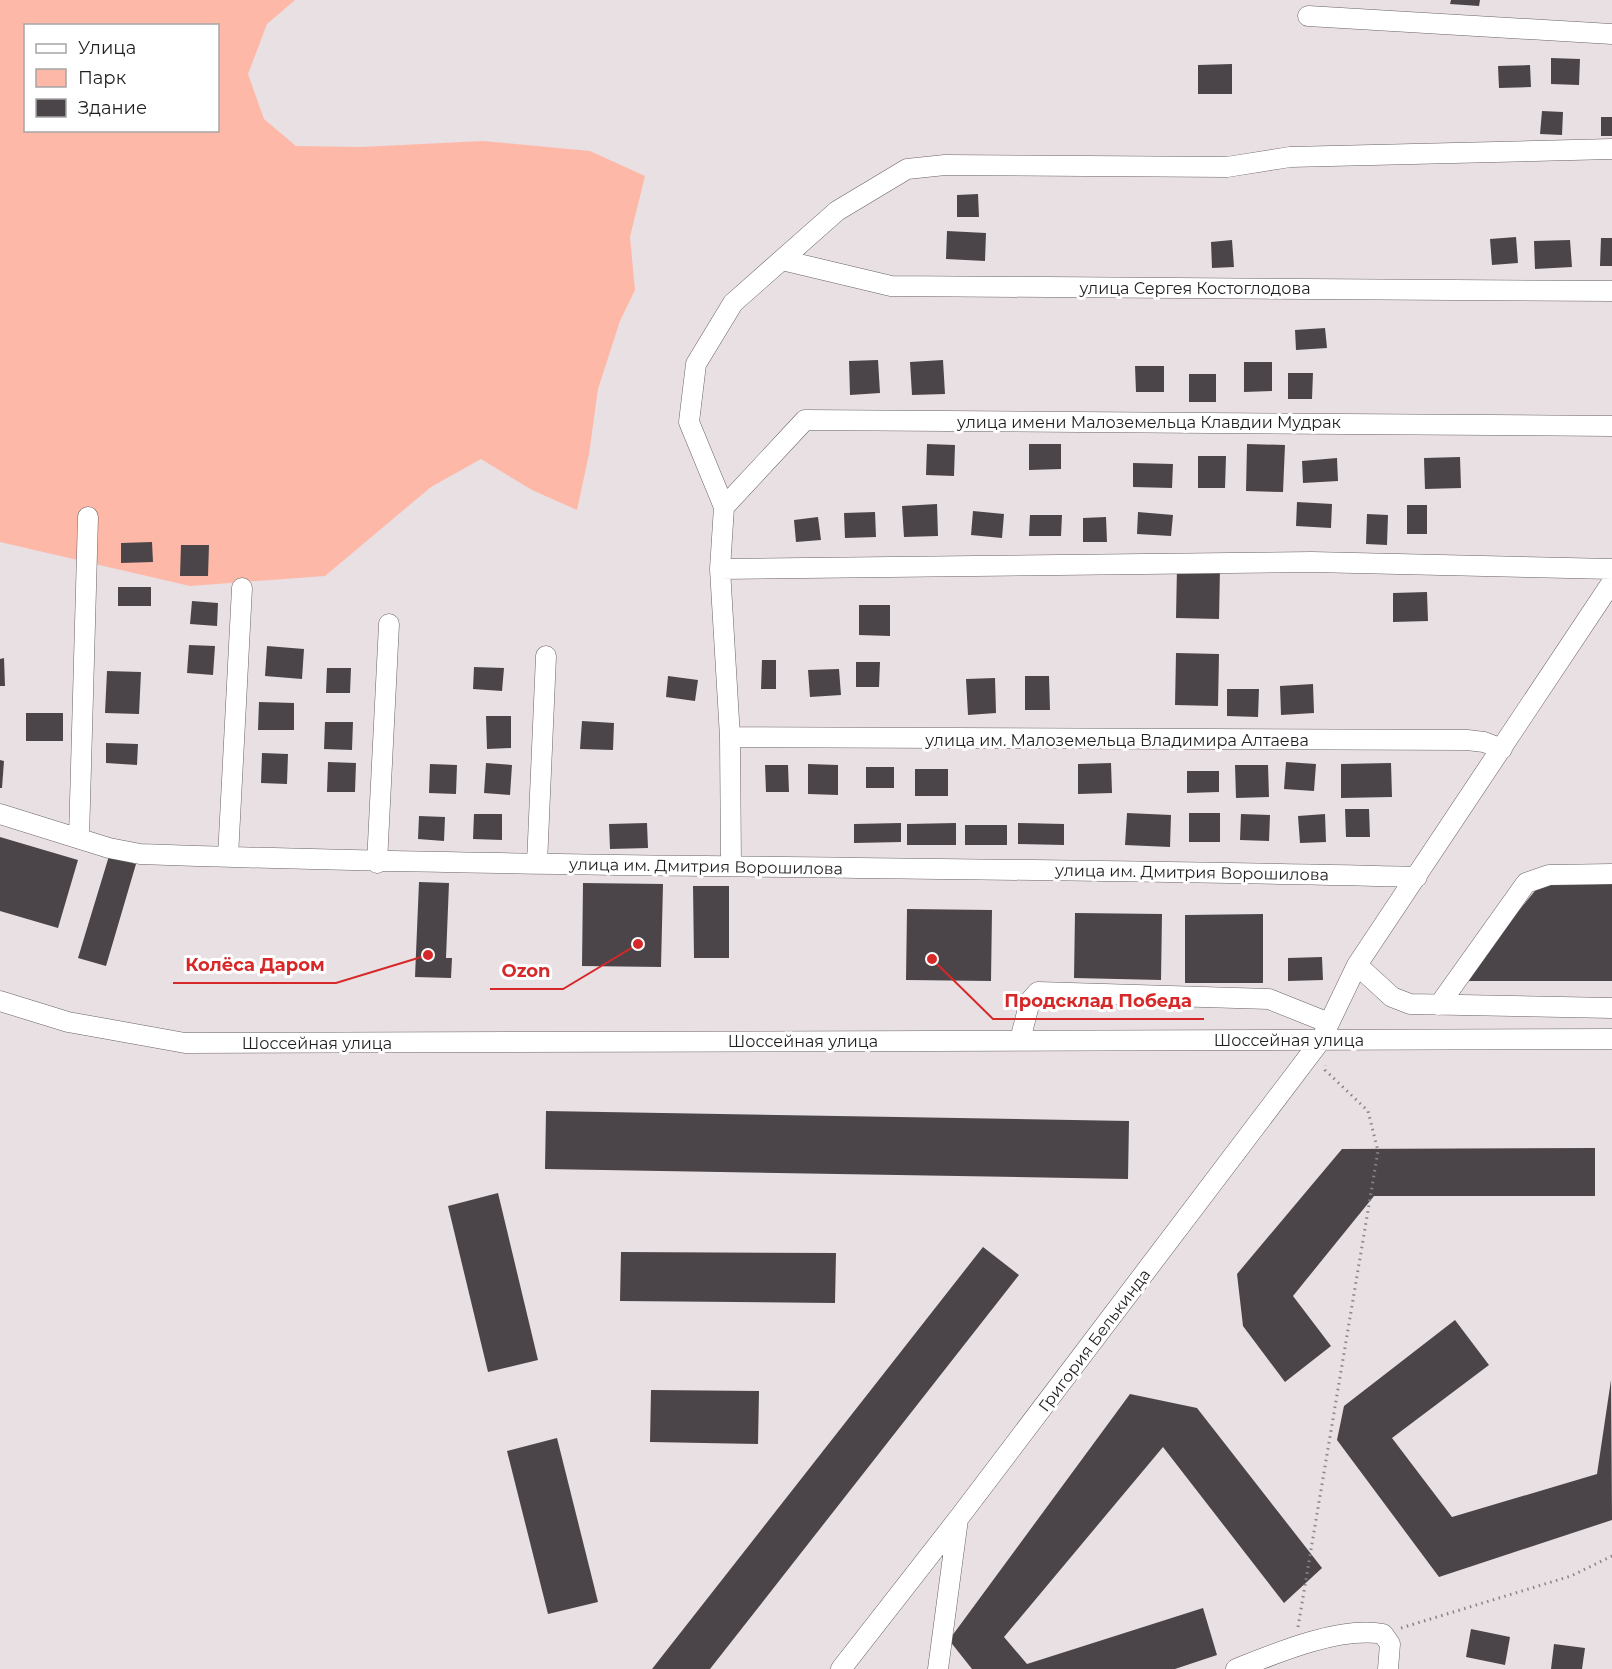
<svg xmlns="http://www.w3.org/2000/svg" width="1612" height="1669" font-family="Montserrat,sans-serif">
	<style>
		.green { fill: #feb8a8; fill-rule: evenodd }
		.building { fill: #4b4549 }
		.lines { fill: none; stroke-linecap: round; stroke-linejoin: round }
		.minor-casing { stroke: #696264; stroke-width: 21 }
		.path { stroke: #8b8587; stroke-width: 3; stroke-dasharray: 1.5 4.5; stroke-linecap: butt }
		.minor { stroke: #fff; stroke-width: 20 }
		.labels { text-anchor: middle; stroke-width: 6; stroke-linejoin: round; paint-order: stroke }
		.street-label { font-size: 16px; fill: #211e1f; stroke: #fff }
		.leader { fill: none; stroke: #d62828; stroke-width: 2 }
		.callout-dot { fill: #d62828; stroke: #fff; stroke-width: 2 }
		.callout-label { font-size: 18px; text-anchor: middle; font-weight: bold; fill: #d62828; stroke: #fff; stroke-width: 6; stroke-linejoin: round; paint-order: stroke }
	</style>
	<rect width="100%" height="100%" fill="#e9e0e3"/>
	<path class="green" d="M0 0H295L267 24 248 74 264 119 296 146 361 147 483 141 590 151 645 176 630 237 635 290 620 321 598 389 589 454 577 510 532 490 481 459 431 487 325 576 190 586 0 542ZM26 26H218V130H26Z"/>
	<path class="building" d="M1451 0H1480L1479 6 1450 4Z
		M1551 58 1580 59 1579 85 1551 84Z
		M1232 64V94H1198V65Z
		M1530 65 1531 87 1499 88 1498 66Z
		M1542 111 1563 112 1562 135 1540 134Z
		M1601 117H1612V136H1601Z
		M978 194 979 217H957V195Z
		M947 231 986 233 985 261 946 259Z
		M1516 237 1518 263 1492 265 1490 239Z
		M1601 238H1612V266H1600Z
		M1232 240 1234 267 1212 268 1211 242Z
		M1570 240 1572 267 1535 269 1534 241Z
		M1325 328 1327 348 1296 350 1295 330Z
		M878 360 880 393 850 395 849 361Z
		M943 360 945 394 912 395 910 362Z
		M1244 362H1272V391L1244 392Z
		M1135 366H1164V392H1136Z
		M1288 373H1313L1312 399H1288Z
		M1189 374H1216V402H1189Z
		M927 444 955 445 954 476 926 475Z
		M1029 444H1061V469L1029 470Z
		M1247 444 1285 445 1283 492 1246 491Z
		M1198 456H1226L1225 488H1198Z
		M1460 457 1461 488 1425 489 1424 458Z
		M1337 458 1338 481 1303 483 1302 461Z
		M1133 463 1173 464 1172 488 1133 487Z
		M1297 502 1332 504 1331 528 1296 526Z
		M937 504 938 536 904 537 902 506Z
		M1407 505H1427V534H1407Z
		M973 511 1004 514 1002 538 971 535Z
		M875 512 876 537 845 538 844 513Z
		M1138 512 1173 515 1171 536 1137 534Z
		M1367 514 1388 515 1387 545 1366 544Z
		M1030 515H1062L1061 536H1029Z
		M818 517 821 540 796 542 794 520Z
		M1106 517 1107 542H1083V518Z
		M152 542 153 562 121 563V543Z
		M181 545H209L208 576H180Z
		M1177 566 1220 568 1219 619 1176 618Z
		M118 587H151V606H118Z
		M1427 592 1428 621 1393 622V593Z
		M192 601 218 603 217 626 190 624Z
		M859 605H890V636L859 635Z
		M189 645 215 646 213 675 187 673Z
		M267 646 304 649 302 679 265 676Z
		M1176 653 1219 654 1218 706 1175 705Z
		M4 658 5 686H0V659Z
		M762 660H776V689H761Z
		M856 662H880L879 687H856Z
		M474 667 504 668 502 691 473 689Z
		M327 668H351L350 693H326Z
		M839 669 841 695 810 697 808 670Z
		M107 671 141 672 139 714 105 713Z
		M668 676 698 680 695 701 666 697Z
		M1025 676H1049L1050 710H1025Z
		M995 678 996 713 968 715 966 679Z
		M1313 684 1314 713 1281 715 1280 686Z
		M1227 689H1259L1258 717 1227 716Z
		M259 702 294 703V730H258Z
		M26 713H63V741H26Z
		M486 716H511V748L487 749Z
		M582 721 614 723 613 750 580 749Z
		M325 722H353L352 750 324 749Z
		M106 743 138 744 137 765 106 763Z
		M262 753 288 754 287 784 261 783Z
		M0 760 4 761 2 788H0Z
		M328 762 356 763 355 792H327Z
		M1286 762 1316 764 1314 791 1284 789Z
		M486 763 512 765 510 795 484 793Z
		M1111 763 1112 793 1078 794V764Z
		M1391 763 1392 797 1341 798V764Z
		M430 764 457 765 456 794 429 793Z
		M808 764 838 765V795L808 794Z
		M765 765H788L789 792H766Z
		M1235 765H1268L1269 797 1236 798Z
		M866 767H894V788H866Z
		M915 769H948V796H915Z
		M1187 771H1219V792L1187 793Z
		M1345 809H1369L1370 837H1346Z
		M1127 813 1171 815 1170 847 1125 845Z
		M1189 813H1220V842H1189Z
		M474 814H502V840L473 839Z
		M1241 814 1270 815 1269 841 1240 840Z
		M1325 814 1326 842 1300 843 1298 816Z
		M419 816 445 817 444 841 418 839Z
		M647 823 648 848 610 849 609 824Z
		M901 823V842L854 843V824Z
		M956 823V845H907V824Z
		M1018 823 1064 824V845L1018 844Z
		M965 825H1007V845H965Z
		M0 837 78 860 58 928 0 911Z
		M109 856 136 864 106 966 78 958Z
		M1543 881H1612V981H1461Z
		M419 882 449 883 446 958H452L451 978 415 977Z
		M583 883 663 884 661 967 582 966Z
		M693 886H729V958H694Z
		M907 909 992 910 991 981 906 980Z
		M1075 913 1162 914 1161 980 1074 978Z
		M1263 914V983H1185V915Z
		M1322 957 1323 980 1288 981V958Z
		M546 1111 1129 1121 1128 1179 545 1169Z
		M1595 1148V1196H1374L1293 1296 1331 1346 1285 1382 1243 1326 1237 1274 1342 1149Z
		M498 1193 538 1360 488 1372 448 1206Z
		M983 1247 1019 1275 710 1669H652Z
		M621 1252 836 1253 835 1303 620 1301Z
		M1455 1320 1489 1365 1392 1438 1452 1517 1597 1474 1611 1380 1612 1520 1439 1577 1337 1440 1344 1406Z
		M651 1390 759 1391 758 1444 650 1442Z
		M1130 1394 1197 1408 1322 1568 1284 1603 1163 1447 1004 1637 1027 1664 1203 1608 1217 1655 1175 1669H972L949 1640Z
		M557 1438 598 1602 548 1614 507 1451Z
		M1471 1629 1510 1637 1505 1665 1466 1657Z
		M1554 1644 1585 1648 1582 1669H1551Z"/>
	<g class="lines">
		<defs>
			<path id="minor" d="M1308 16 1612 34
				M782 260 891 286 1612 291
				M724 507 805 420 1612 426
				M720 569 1312 562 1612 569
				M730 737 1467 740 1484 742 1502 749
				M0 814 109 848 140 854C566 869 992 866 1417 877
				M79 838 88 517
				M228 857 242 588
				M377 863 389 624
				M537 864 546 656
				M731 866 730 737 720 569 724 507 689 422 696 364 733 303 837 211 907 169 945 165 1227 167 1290 157 1612 149
				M1357 965 1392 997 1410 1004 1612 1008
				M0 1001 68 1022 185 1043 1612 1039
				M1439 1005 1526 883 1549 875 1612 874
				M1020 1040 1030 1001 1038 992 1269 999 1329 1023
				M841 1669 958 1519
				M938 1669 958 1519 1321 1040 1357 965 1612 582
				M1236 1669C1276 1653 1340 1626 1383 1634L1390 1644 1388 1669"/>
		</defs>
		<use href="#minor" class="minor-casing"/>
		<path class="path" d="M1298 1627 1378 1151 1368 1111 1325 1070V1065
			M1401 1628 1571 1576 1612 1556"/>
		<use href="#minor" class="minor"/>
	</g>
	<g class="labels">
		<g class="street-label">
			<text x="1195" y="294">улица Сергея Костоглодова</text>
			<text x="1149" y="428">улица имени Малоземельца Клавдии Мудрак</text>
			<text x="1117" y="746">улица им. Малоземельца Владимира Алтаева</text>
			<text transform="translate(706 866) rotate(1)" y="6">улица им. Дмитрия Ворошилова</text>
			<text transform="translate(1192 872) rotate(1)" y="6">улица им. Дмитрия Ворошилова</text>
			<text x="1289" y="1046">Шоссейная улица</text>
			<text x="803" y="1047">Шоссейная улица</text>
			<text x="317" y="1049">Шоссейная улица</text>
			<text transform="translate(1094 1340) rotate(-53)" y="6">Григория Белькинда</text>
		</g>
	</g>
	<path class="leader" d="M428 955L336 983H173M638 944L563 989H490M932 959L993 1019H1204"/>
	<g class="callout-dot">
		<circle cx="428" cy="955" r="6"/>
		<circle cx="638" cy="944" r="6"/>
		<circle cx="932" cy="959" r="6"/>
	</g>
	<g class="callout-label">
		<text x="255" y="971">Колёса Даром</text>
		<text x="526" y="977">Ozon</text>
		<text x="1098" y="1007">Продсклад Победа</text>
	</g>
	<rect x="24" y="24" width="195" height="108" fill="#ffffff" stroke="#a6a5a5" stroke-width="1.5"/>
	<rect x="36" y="44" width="30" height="9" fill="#ffffff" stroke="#a6a5a5" stroke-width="1.5"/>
	<text x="78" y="54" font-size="18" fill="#211e1f">Улица</text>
	<rect x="36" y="69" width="30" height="18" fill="#feb8a8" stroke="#a6a5a5" stroke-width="1.5"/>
	<text x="78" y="84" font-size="18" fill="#211e1f">Парк</text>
	<rect x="36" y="99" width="30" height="18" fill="#4b4549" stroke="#a6a5a5" stroke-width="1.5"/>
	<text x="78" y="114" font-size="18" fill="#211e1f">Здание</text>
</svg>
